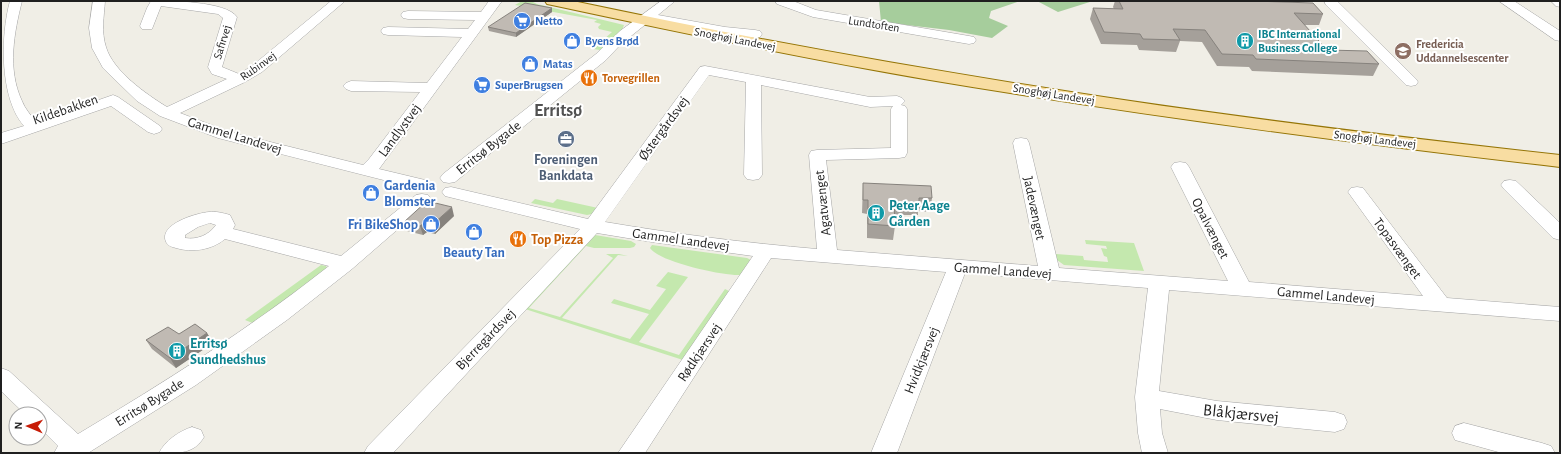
<svg xmlns="http://www.w3.org/2000/svg" width="1561" height="454" font-family="'Alegreya Sans',sans-serif">
	<style>
		.grass { fill: #c4e8ae }
		.forest { fill: #a6cd9c }
		.lines { fill: none; stroke-linecap: round; stroke-linejoin: round }
		.minor-casing { stroke: #a6a6a6; stroke-width: 1 }
		.major-casing { stroke: #957506; stroke-width: 2 }
		.minor { fill: #fff; fill-rule: evenodd }
		.major { fill: #f8dda2; fill-rule: evenodd }
		.wall { fill: #a5a09a }
		.shaded-wall { fill: #86827d }
		.building { fill: #c0bab3; stroke: #86827d }
		.labels { text-anchor: middle; stroke-width: 4; stroke-linejoin: round; paint-order: stroke }
		.far-shop-label { font-size: 12px; font-weight: bold; fill: #366cbe; stroke: #fff; text-anchor: start }
		.far-street-label { font-size: 12px; fill: #1f1f1f; stroke: #fff }
		.far-culture-label { font-size: 12px; font-weight: bold; fill: #0d838f; stroke: #fff; text-anchor: start }
		.far-education-label { font-size: 12px; font-weight: bold; fill: #785e54; stroke: #fff; text-anchor: start }
		.far-food-label { font-size: 12px; font-weight: bold; fill: #c56008; stroke: #fff; text-anchor: start }
		.street-label { font-size: 14px; fill: #1f1f1f; stroke: #fff }
		.service-label { font-size: 14px; font-weight: bold; fill: #4e5e75; stroke: #fff }
		.shop-label { font-size: 14px; font-weight: bold; fill: #366cbe; stroke: #fff; text-anchor: start }
		.culture-label { font-size: 14px; font-weight: bold; fill: #0d838f; stroke: #fff; text-anchor: start }
		.food-label { font-size: 14px; font-weight: bold; fill: #c56008; stroke: #fff; text-anchor: start }
		.near-street-label { font-size: 17px; fill: #1f1f1f; stroke: #fff }
		.district-label { font-size: 18px; font-weight: bold; fill: #525252; stroke: #fff }
	</style>
	<rect width="100%" height="100%" fill="#f0eee6"/>
	<path class="grass" d="M522 1H531L537 4 624 25 621 33 600 50 593 49 612 32 599 29 598 27 601 24 594 22 597 20 515 5Z
		M535 199 553 203 557 199 598 208 592 214 587 215 531 203Z
		M595 235 631 241 636 244 634 247 630 248H594L586 246 529 308 560 317 613 258 606 254H619L628 256 618 255 562 318 630 339 649 314 611 303 614 299 650 310 666 289 656 286 668 272 688 277 639 342 679 355 725 289 729 291 683 360 525 309Z
		M1085 240 1134 243 1144 271 1064 265 1057 260 1056 254 1083 256 1084 260 1108 262 1107 257 1104 256 1101 248 1107 249 1106 246 1086 244Z
		M652 245 747 258 751 260 740 275C723 276 659 262 650 248Z
		M321 265 326 266 327 268 255 324 245 320Z"/>
	<path class="forest" d="M879 1H1020L991 11 989 18 1008 26 992 38 949 30 881 22Z
		M1037 1H1093L1058 12Z"/>
	<g class="lines">
		<defs>
			<path id="minor" d="M10 1H22C14 33 7 69 22 101 25 109 31 115 36 122L113 95 118 97 160 126 162 129 160 132 154 134 148 132 111 106 1 144V133L24 126C0 99 0 37 10 1Z
				M93 1H105C104 16 101 32 106 47 113 71 146 94 167 107L227 79 212 74 208 67 223 18 218 14 161 6 152 29H142L140 26 147 8 151 1C170 1 226 1 237 17L222 67 239 74 252 66 331 1H345L262 72 245 82 180 113 230 132 363 165 369 159 420 92 351 91 346 89 343 86 346 83 351 81 427 83 462 37 388 35 383 34 381 31 383 28 388 27 468 29 475 20 408 19 403 18 401 15 403 12 408 11 481 12 489 1H502L379 169 425 180 428 184 425 188 419 189 218 138 160 116 137 101 103 68 92 48 89 28Z
				M661 1H675L658 15 725 27 755 30 760 31 762 34 760 37 755 38 725 35 658 23 646 24 621 44 606 60 455 182 449 183 443 182 440 178 443 174 596 54 620 31Z
				M775 1H793L816 10 969 36 974 37 976 40 974 43 969 44 813 17 777 4Z
				M1324 1H1337L1416 79 1418 82 1416 85 1411 86 1406 85 1326 5Z
				M1499 1H1514L1560 31V41L1555 40Z
				M1551 1H1560V7L1556 6Z
				M705 66 870 97 897 96 902 98 905 101 901 105 905 106 907 109V153L905 157 899 158 826 160 837 250 1038 266 1013 143 1015 139 1021 138 1027 139 1029 143 1059 268 1228 281 1171 167 1174 163 1180 162 1186 163 1189 167 1249 282 1423 296 1348 192 1351 188 1357 187 1363 188 1447 298 1560 307V321L1169 290 1159 391 1217 401 1335 412 1344 415 1347 422 1344 429 1335 432 1217 420 1160 409 1162 433 1168 453H1142L1138 433 1135 397 1148 288 965 273 897 453H871L946 272 771 258 645 453H618L753 256 652 242 597 233 393 453H364L368 446 580 229 445 196 442 192 445 188 451 187 588 219 700 67ZM709 75 746 82 744 175 747 179 753 180 759 179 762 175 761 85 870 107 893 106 891 109V148L817 150 811 151 809 155 817 249C746 243 676 234 605 222Z
				M1510 180 1516 181 1560 223V240L1553 238 1504 189 1501 185 1504 181Z
				M422 194 428 195 431 199 428 203 352 269 287 320 196 385 88 453H54L58 446 40 428V414H25L1 391V368L9 371 78 434C165 382 249 329 329 266L225 239C212 250 192 253 176 248 172 247 168 246 166 242 158 224 197 213 209 212 215 211 223 213 230 215L235 225 233 229 341 256 416 195ZM210 223 216 225C209 235 197 240 185 238V235L198 227Z
				M1464 423 1542 443 1551 446 1555 453H1502L1455 440 1452 433 1455 426Z
				M192 427 201 430 204 437C194 454 179 453 159 453 165 441 179 431 192 427Z"/>
			<path id="major" d="M545 1H573C732 35 891 64 1052 89 1221 116 1390 136 1560 155V167C1349 143 1139 115 930 80 803 58 677 32 552 5L547 4Z"/>
		</defs>
		<use href="#minor" class="minor-casing"/>
		<use href="#major" class="major-casing"/>
		<use href="#minor" class="minor"/>
		<use href="#major" class="major"/>
	</g>
	<path class="wall" d="M1115 1H1253L1323 14 1319 25H1304L1327 50 1379 64 1373 76 1252 71 1249 67 1217 66 1202 42 1180 41 1176 52 1139 50 1137 45 1101 44 1090 19 1093 8 1114 9 1113 7Z
		M552 8V12L516 37 489 31 488 27Z
		M863 183 932 198 930 212 918 211V215H894L895 226 893 240 867 238V214L862 213Z
		M454 216 435 234 427 232 423 235 407 231 404 222Z
		M207 333 213 343 176 368 152 349 146 340 179 334Z"/>
	<path class="shaded-wall" d="M552 8V12L516 37V33Z
		M452 207 454 216 435 234 432 225Z
		M424 223 427 232 423 235 420 226Z
		M207 333 213 343 176 368 170 358Z"/>
	<path class="building" d="M1119 1H1253L1313 3 1323 14 1294 13 1327 50 1367 51 1379 64 1256 59 1253 55 1222 54 1205 30 1173 29 1180 40 1143 39 1140 34 1104 32 1093 8 1123 9Z
		M525 3 552 8 516 33 488 27Z
		M863 183 931 186 932 198H919V202H894L895 226 868 224V200H863Z
		M427 201 452 207 432 225 424 223 420 226 404 222Z
		M195 324 207 333 170 358 146 340 168 327 179 334Z"/>
	<defs>
		<symbol id="supermarket-disc" viewBox="-11 -11 22 22"><circle r="9.5" fill="#3f7fe0" stroke="#fff"/><path d="M-6-5.5h2.5l.6 2H6L4.5 2H-2.5L-4.4-4H-6ZM-1.5 3.2a1.3 1.3 0 1 0 .1 0ZM3 3.2a1.3 1.3 0 1 0 .1 0Z" fill="#fff"/></symbol>
		<symbol id="shop-disc" viewBox="-11 -11 22 22"><circle r="9.5" fill="#3f7fe0" stroke="#fff"/><path d="M-5-2.5h2.3a2.7 3.5 0 0 1 5.4 0H5L5.5 6h-11ZM-1.5-2.5h3a1.5 2.3 0 0 0-3 0Z" fill="#fff"/></symbol>
		<symbol id="building-disc" viewBox="-11 -11 22 22"><circle r="9.5" fill="#0f9aa8" stroke="#fff"/><path d="M-4-6H4V6H1V3H-1V6H-4ZM-2.5-4.3h1.7v1.8h-1.7ZM.8-4.3h1.7v1.8H.8ZM-2.5-1h1.7V.8h-1.7ZM.8-1h1.7V.8H.8Z" fill="#fff"/></symbol>
		<symbol id="school-disc" viewBox="-11 -11 22 22"><circle r="9.5" fill="#8d6e63" stroke="#fff"/><path d="M0-5L7-2L0 1L-7-2ZM-4 1L0 2.5L4 1V4Q0 6-4 4Z" fill="#fff"/></symbol>
		<symbol id="restaurant-disc" viewBox="-11 -11 22 22"><circle r="9.5" fill="#e8710a" stroke="#fff"/><path d="M-5-6h1v4h1v-4h1v4h1v-4h1v5L-1.5 .5V6h-2V.5L-5-1ZM5-6V6H3V1.5H1.5Q1.5-4 5-6Z" fill="#fff"/></symbol>
		<symbol id="office-disc" viewBox="-11 -11 22 22"><circle r="9.5" fill="#5c6f8a" stroke="#fff"/><path d="M-6-3h4V-5.5h4V-3h4V5H-6ZM-1-4.5V-3h2v-1.5ZM-6 0V1H6V0Z" fill="#fff"/></symbol>
	</defs>
	<g fill-rule="evenodd">
		<use href="#supermarket-disc" x="512" y="11" width="20" height="20"/>
		<use href="#shop-disc" x="562" y="31" width="20" height="20"/>
		<use href="#building-disc" x="1235" y="31" width="20" height="20"/>
		<use href="#school-disc" x="1393" y="41" width="20" height="20"/>
		<use href="#shop-disc" x="520" y="54" width="20" height="20"/>
		<use href="#restaurant-disc" x="579" y="68" width="20" height="20"/>
		<use href="#supermarket-disc" x="472" y="75" width="20" height="20"/>
		<use href="#office-disc" x="556" y="129" width="20" height="20"/>
		<use href="#shop-disc" x="361" y="183" width="20" height="20"/>
		<use href="#building-disc" x="866" y="203" width="20" height="20"/>
		<use href="#shop-disc" x="421" y="214" width="20" height="20"/>
		<use href="#shop-disc" x="464" y="222" width="20" height="20"/>
		<use href="#restaurant-disc" x="508" y="229" width="20" height="20"/>
		<use href="#building-disc" x="167" y="341" width="20" height="20"/>
	</g>
	<g class="labels">
		<g class="far-shop-label">
			<text x="535" y="25">Netto</text>
			<text x="585" y="45">Byens Brød</text>
			<text x="543" y="68">Matas</text>
			<text x="495" y="89">SuperBrugsen</text>
		</g>
		<g class="far-street-label">
			<text transform="translate(874 24) rotate(9)" y="4">Lundtoften</text>
			<text transform="translate(735 39) rotate(11)" y="4">Snoghøj Landevej</text>
			<text transform="translate(222 42) rotate(-73)" y="4">Safirvej</text>
			<text transform="translate(258 66) rotate(-35)" y="4">Rubinvej</text>
			<text transform="translate(1054 94) rotate(9)" y="4">Snoghøj Landevej</text>
			<text transform="translate(1375 139) rotate(7)" y="4">Snoghøj Landevej</text>
		</g>
		<g class="far-culture-label">
			<text x="1258" y="38">IBC International<tspan x="1258" dy="14">Business College</tspan></text>
		</g>
		<g class="far-education-label">
			<text x="1416" y="48">Fredericia<tspan x="1416" dy="14">Uddannelsescenter</tspan></text>
		</g>
		<g class="far-food-label">
			<text x="602" y="82">Torvegrillen</text>
		</g>
		<g class="street-label">
			<text transform="translate(65 109) rotate(-19)" y="5">Kildebakken</text>
			<text transform="translate(663 128) rotate(-54)" y="5">Østergårdsvej</text>
			<text transform="translate(399 130) rotate(-54)" y="5">Landlystvej</text>
			<text transform="translate(235 135) rotate(17)" y="5">Gammel Landevej</text>
			<text transform="translate(488 147) rotate(-38)" y="5">Erritsø Bygade</text>
			<text transform="translate(822 203) rotate(-96)" y="5">Agatvænget</text>
			<text transform="translate(1035 208) rotate(78)" y="5">Jadevænget</text>
			<text transform="translate(1211 228) rotate(63)" y="5">Opalvænget</text>
			<text transform="translate(681 239) rotate(8)" y="5">Gammel Landevej</text>
			<text transform="translate(1398 248) rotate(54)" y="5">Topasvænget</text>
			<text transform="translate(1003 270) rotate(4)" y="5">Gammel Landevej</text>
			<text transform="translate(1326 295) rotate(5)" y="5">Gammel Landevej</text>
			<text transform="translate(485 339) rotate(-46)" y="5">Bjerregårdsvej</text>
			<text transform="translate(699 352) rotate(-56)" y="5">Rødkjærsvej</text>
			<text transform="translate(921 360) rotate(-68)" y="5">Hvidkjærsvej</text>
			<text transform="translate(149 402) rotate(-32)" y="5">Erritsø Bygade</text>
		</g>
		<g class="service-label">
			<text x="566" y="164">Foreningen<tspan x="566" dy="16">Bankdata</tspan></text>
		</g>
		<g class="shop-label">
			<text x="384" y="190">Gardenia<tspan x="384" dy="16">Blomster</tspan></text>
			<text x="418" y="229" text-anchor="end">Fri BikeShop</text>
			<text x="474" y="257" text-anchor="middle">Beauty Tan</text>
		</g>
		<g class="culture-label">
			<text x="889" y="210">Peter Aage<tspan x="889" dy="16">Gården</tspan></text>
			<text x="190" y="348">Erritsø<tspan x="190" dy="16">Sundhedshus</tspan></text>
		</g>
		<g class="food-label">
			<text x="531" y="244">Top Pizza</text>
		</g>
		<g class="near-street-label">
			<text transform="translate(1241 413) rotate(6)" y="6">Blåkjærsvej</text>
		</g>
		<g class="district-label">
			<text x="558" y="116">Erritsø</text>
		</g>
	</g>
	<rect width="1561" height="454" fill="none" stroke="#1f1f1f" stroke-width="4"/>
	<g transform="translate(28 426) rotate(272)"><circle r="19" fill="#ffffff" stroke="#a5a5a5"/>
	<path d="M0-3L7 15L0 10L-7 15Z" fill="#c71c07"/>
	<text y="-6" font-size="11" font-weight="bold" text-anchor="middle" fill="#1f1f1f">N</text>
	</g>
</svg>
